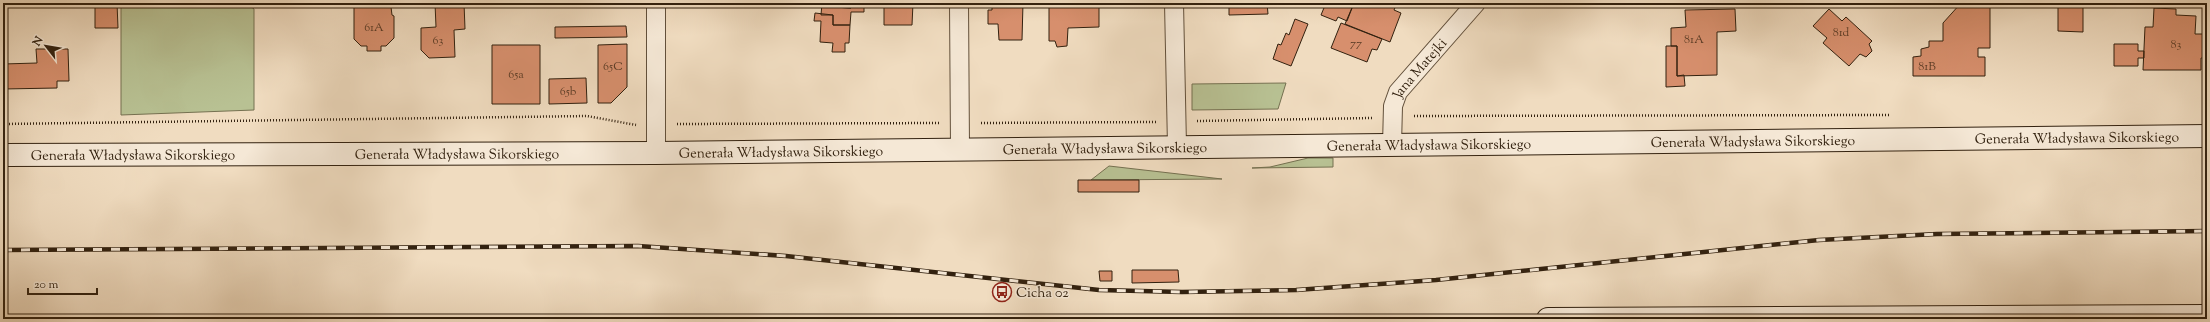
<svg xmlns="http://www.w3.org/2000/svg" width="2210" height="322" font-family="'Sorts Mill Goudy',serif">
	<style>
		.green { fill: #b8c193; stroke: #757151 }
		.building { fill: #d78f6d; stroke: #32210f }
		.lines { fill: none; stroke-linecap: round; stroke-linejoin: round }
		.minor-casing { stroke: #62503b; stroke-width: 20 }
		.secondary-casing { stroke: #32210f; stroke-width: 24 }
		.path { stroke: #32210f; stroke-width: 2.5; stroke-dasharray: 1 2; stroke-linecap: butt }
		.minor { stroke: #f5e8d6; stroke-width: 18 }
		.secondary { stroke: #f5e8d6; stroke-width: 22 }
		.rail-casing { stroke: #32210f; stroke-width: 4.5 }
		.rail { stroke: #f5e8d6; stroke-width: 3; stroke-dasharray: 9; stroke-linecap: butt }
		.labels { text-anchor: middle; stroke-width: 3; stroke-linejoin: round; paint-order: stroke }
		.number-label { font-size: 12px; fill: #5b3c26 }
		.street-label { font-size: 14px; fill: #32210f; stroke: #f5e8d6 }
		.poi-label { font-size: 14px; fill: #32210f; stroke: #f5e8d6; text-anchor: start }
	</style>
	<rect width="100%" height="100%" fill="#f0dcc0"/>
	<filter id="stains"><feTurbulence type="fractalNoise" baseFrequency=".005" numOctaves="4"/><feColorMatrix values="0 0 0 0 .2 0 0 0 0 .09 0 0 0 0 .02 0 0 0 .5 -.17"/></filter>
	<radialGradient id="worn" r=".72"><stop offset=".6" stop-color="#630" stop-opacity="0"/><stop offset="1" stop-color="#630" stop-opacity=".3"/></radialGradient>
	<path class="green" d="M248 4 254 9V110L121 115V6Z
		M1286 83 1278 109 1192 110V84Z
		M1308 158H1333V167L1252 168 1270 167Z
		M1109 166 1222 179 1091 180Z"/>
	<path class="building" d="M95 3H117L118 28H95Z
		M359 3H394V7H391L392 15 394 16V38L386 46H381V51H367V46H361L354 39V5H359Z
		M435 3H464L465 29 454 30 455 57 429 58 421 50V28L436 27Z
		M822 3H834L833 7 851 8V3H864V12H851L850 25H833V15H821Z
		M834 3H851V8L833 7Z
		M884 3H913L912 25H884Z
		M992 3H1023L1022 40H999L998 24H988V10H992Z
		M1049 3H1099V27L1068 28 1067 46 1057 47 1055 41H1049Z
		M1229 3H1267L1268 14 1229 15Z
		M1326 3H1354L1347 21 1338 17 1336 21 1321 15Z
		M1354 3H1391L1396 5 1394 10 1401 13 1390 42 1345 24Z
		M1961 3H1990V48H1978V57H1985V76H1913V57L1921 56V49L1929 47V41H1943V23Z
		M2058 3H2083V32L2058 31Z
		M2154 8 2176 9V15L2196 16 2195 34H2204L2207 37V55L2205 58H2201V70H2143L2145 27H2153Z
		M1735 9 1736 31 1717 32V75L1677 76V46H1671V28L1686 27 1685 10Z
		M1829 9 1842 21 1846 17 1872 41 1869 44 1872 51 1866 57 1860 54 1849 66 1823 43 1827 38 1813 26Z
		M815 13 833 15V25H850L849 43H845V52H832L833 43 820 42 821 21H814Z
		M1295 19 1308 24 1291 66 1273 59 1278 44 1281 45 1286 33 1289 35Z
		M1341 23 1382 39 1377 50 1372 49 1367 62 1331 48Z
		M626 26 627 37 555 38V27Z
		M627 44V87L611 103H598V45Z
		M2114 44H2138V51H2144V58H2138V66H2114Z
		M492 45H540V104H492Z
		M1666 46H1677V76L1684 75 1685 86 1666 87Z
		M36 49H68L69 81H57V88L3 89V64L37 63Z
		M586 78 587 103 549 104V79Z
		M1078 180H1139V192H1078Z
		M1132 270H1178L1179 282 1132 283Z
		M1099 271H1112V281H1100Z"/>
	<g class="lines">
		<defs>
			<g id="minor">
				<path d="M656 3V153"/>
				<path d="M959 3 960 148"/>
				<path d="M1174 3 1177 146"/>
				<path id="s1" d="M1392 145 1393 106 1398 92 1476 3"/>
			</g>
			<g id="secondary">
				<path id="s2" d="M3 155 656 153 2207 136"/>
				<path d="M1548 319 2207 316"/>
			</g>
		</defs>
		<use href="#minor" class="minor-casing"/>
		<use href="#secondary" class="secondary-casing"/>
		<path class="path" d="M1414 116 1889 115
			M1197 121 1372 118
			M981 123 1156 122
			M3 124 587 116 636 125
			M677 124 940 123"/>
		<use href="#minor" class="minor"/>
		<use href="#secondary" class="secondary"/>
		<defs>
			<path id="rail" d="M3 250 638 246 786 256 1099 290 1182 292 1296 290 1436 280 1819 240 1937 234 2207 231"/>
		</defs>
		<use href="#rail" class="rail-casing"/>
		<use href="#rail" class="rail"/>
	</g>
	<defs>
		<symbol id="bus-ring" viewBox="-11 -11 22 22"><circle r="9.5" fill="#f5e8d6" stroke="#8f2418" stroke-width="1.5"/><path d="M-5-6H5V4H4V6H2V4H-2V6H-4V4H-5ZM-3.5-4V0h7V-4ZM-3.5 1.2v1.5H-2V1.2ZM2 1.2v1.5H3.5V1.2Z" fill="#8f2418"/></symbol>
	</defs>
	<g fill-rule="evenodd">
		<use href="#bus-ring" x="991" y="281" width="22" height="22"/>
	</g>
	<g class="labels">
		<g class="number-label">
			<text x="374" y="31">61A</text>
			<text x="1841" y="36">81d</text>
			<text x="1694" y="43">81A</text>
			<text x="438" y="44">63</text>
			<text x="1356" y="47">77</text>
			<text x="2176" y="48">83</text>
			<text x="613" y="70">65C</text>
			<text x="1927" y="70">81B</text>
			<text x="516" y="78">65a</text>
			<text x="568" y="95">65b</text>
		</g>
		<g class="street-label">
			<text dy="5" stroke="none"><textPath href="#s1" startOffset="86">Jana Matejki</textPath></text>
			<text dy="5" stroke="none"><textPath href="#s2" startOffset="2074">Generała Władysława Sikorskiego</textPath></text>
			<text dy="5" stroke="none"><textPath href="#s2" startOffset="1750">Generała Władysława Sikorskiego</textPath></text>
			<text dy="5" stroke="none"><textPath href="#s2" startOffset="1426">Generała Władysława Sikorskiego</textPath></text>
			<text dy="5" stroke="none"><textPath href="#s2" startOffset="1102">Generała Władysława Sikorskiego</textPath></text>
			<text dy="5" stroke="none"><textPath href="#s2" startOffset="778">Generała Władysława Sikorskiego</textPath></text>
			<text dy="5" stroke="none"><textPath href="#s2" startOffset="454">Generała Władysława Sikorskiego</textPath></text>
			<text dy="5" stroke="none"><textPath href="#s2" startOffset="130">Generała Władysława Sikorskiego</textPath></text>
		</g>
		<g class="poi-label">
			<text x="1016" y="297">Cicha 02</text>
		</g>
	</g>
	<rect width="2210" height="322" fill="none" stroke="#f0dcc0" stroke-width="16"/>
	<rect x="4" y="4" width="2202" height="314" fill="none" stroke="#32210f" stroke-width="2"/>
	<rect x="8" y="8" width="2194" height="306" fill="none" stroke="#32210f"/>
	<g transform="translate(46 46) rotate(301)" stroke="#f5e8d6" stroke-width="3" paint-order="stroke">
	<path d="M0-3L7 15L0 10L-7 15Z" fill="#32210f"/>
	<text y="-6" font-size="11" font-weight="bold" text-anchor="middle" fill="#32210f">N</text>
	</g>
	<path d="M28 288v6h69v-6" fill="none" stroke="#32210f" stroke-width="2"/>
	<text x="34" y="288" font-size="12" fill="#32210f" stroke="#f5e8d6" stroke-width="3" paint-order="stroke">20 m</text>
	<rect width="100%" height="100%" filter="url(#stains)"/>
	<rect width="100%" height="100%" fill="url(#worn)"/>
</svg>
